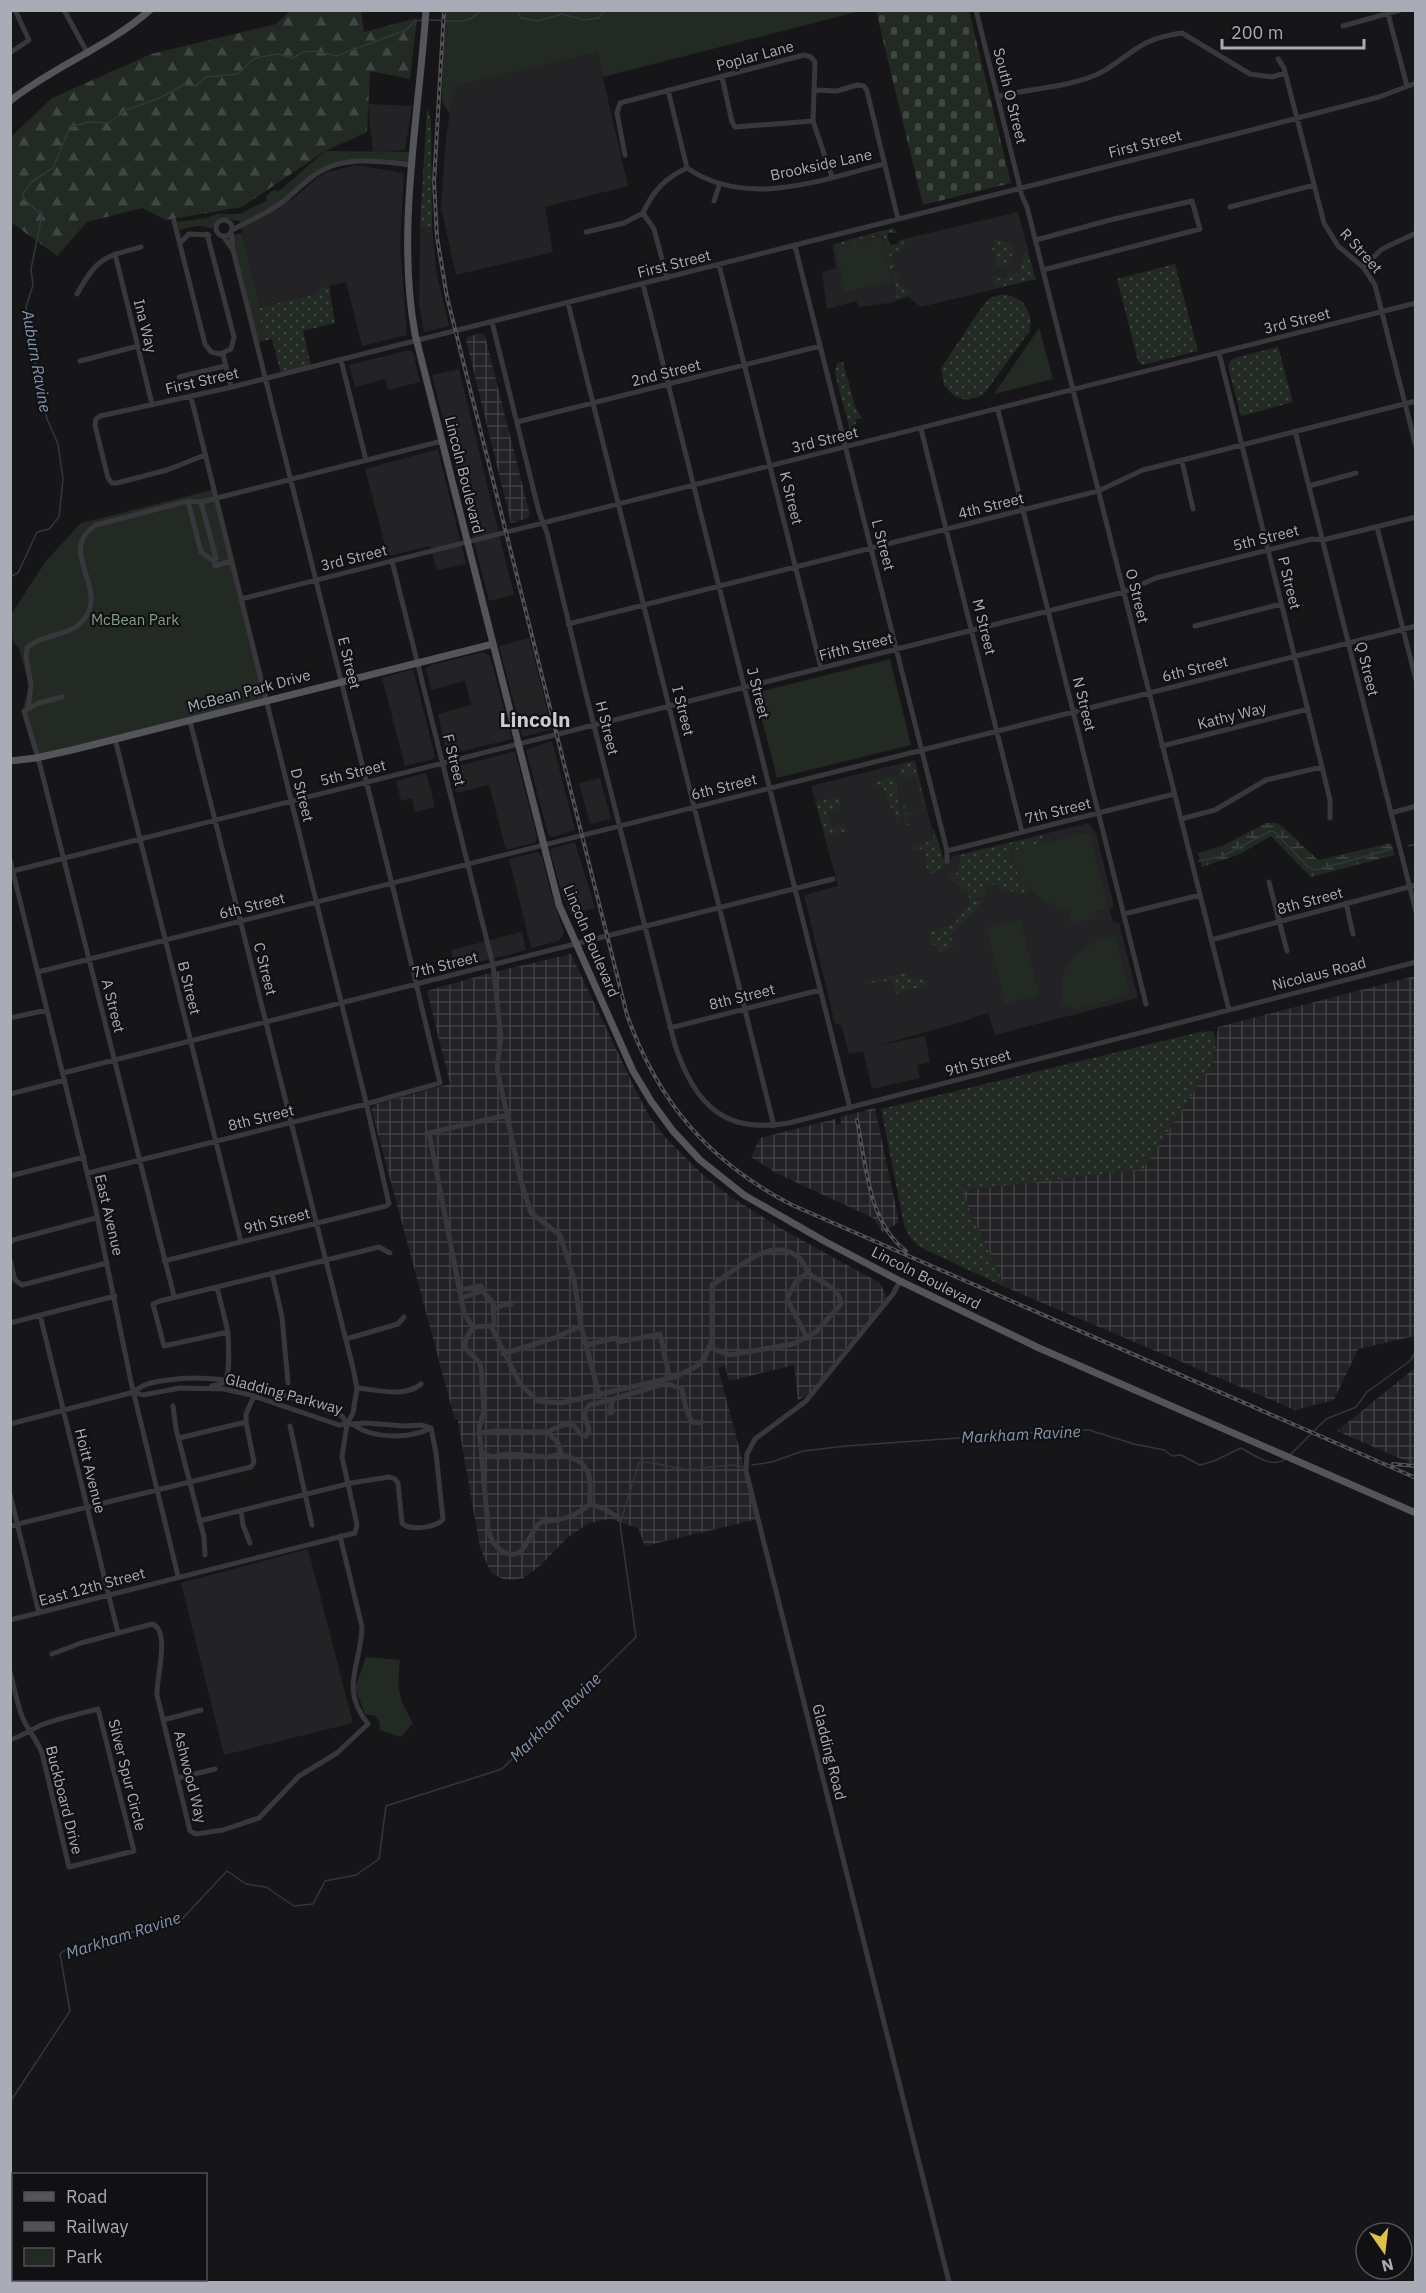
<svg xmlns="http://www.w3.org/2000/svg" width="1426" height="2293" font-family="'IBM Plex Sans',sans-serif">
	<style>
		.built { fill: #232225 }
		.industrial { fill: url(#industrial-grid) }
		.grass { fill: url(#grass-dots) }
		.forest { fill: url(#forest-firs) }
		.wetland { fill: url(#wetland-marsh) }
		.cemetery { fill: url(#cemetery-stones) }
		.park { fill: #232a24 }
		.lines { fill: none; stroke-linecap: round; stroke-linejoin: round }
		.stream { stroke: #31373f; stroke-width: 1.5 }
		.minor { stroke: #38383c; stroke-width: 5 }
		.major { stroke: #54545b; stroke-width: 7 }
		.rail-casing { stroke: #515157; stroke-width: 4 }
		.rail { stroke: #111113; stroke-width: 1.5; stroke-dasharray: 4.5; stroke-linecap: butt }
		.labels { text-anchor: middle; stroke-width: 4.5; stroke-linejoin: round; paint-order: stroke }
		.street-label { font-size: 15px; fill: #a9acb6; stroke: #111113 }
		.park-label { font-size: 15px; fill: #829f88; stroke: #111113 }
		.water-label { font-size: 16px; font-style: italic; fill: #8495ae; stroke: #111113 }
		.district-label { font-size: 21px; font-weight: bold; fill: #cacbd3; stroke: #111113 }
	</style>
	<defs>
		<pattern id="industrial-grid" width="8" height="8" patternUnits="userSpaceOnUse" patternTransform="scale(1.5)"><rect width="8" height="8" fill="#232225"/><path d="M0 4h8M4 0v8" fill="none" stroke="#403f42"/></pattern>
		<pattern id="grass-dots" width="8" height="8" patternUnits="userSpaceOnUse" patternTransform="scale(1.5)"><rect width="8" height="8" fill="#232a24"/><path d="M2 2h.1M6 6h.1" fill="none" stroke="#404642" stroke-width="1.8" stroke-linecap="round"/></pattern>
		<pattern id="forest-firs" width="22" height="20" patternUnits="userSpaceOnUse" patternTransform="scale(1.5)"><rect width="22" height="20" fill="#232a24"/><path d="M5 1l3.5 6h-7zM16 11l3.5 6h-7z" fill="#404642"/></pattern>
		<pattern id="wetland-marsh" width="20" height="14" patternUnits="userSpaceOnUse" patternTransform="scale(1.5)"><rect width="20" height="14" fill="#232a24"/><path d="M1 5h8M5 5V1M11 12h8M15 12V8" fill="none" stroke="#404642"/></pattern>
		<pattern id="cemetery-stones" width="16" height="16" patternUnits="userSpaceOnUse" patternTransform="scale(1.5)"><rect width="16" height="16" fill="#232a24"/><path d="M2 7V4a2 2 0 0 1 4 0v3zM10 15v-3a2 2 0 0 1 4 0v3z" fill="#404642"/></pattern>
	</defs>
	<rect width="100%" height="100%" fill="#161618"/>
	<path class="built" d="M597 52 628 186 545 207 553 252 456 275 441 207 446 138 454 87Z
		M368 104 412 106 405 150 373 153Z
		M356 165 404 173 400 246 407 335 362 346 346 282 318 289V293L261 307 240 224 262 216 294 198 317 178 328 172Z
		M1018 212 1036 279 921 307 908 297 889 303 859 307 856 301 827 309 822 272 836 268 832 245 884 230 890 245 899 243 900 240Z
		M420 227 432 228 437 275 449 326 424 332 419 305Z
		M410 350 413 352 420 382 388 390 385 379 355 387 349 365Z
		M459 369 514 595 489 601 432 375Z
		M435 450H438L466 564 437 570 430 546 388 556 365 469Z
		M529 638 552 729 523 737 499 646Z
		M483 652 490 656 512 739 447 755 438 714 471 705 465 681 431 690 426 669 431 665Z
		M413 669 435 756 433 759 405 766 382 678Z
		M552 741 575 830 552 837 548 834 526 750Z
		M512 752H515L537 837 536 841 533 843 506 850 489 785 456 793 450 768Z
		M915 760 940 862 949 860 953 856 1089 823 1096 833 1114 906 1110 910 1113 922 1119 923 1138 998 995 1035 988 1013 971 1018 969 1020 880 1045 925 1036 930 1062 917 1065 920 1078 872 1089 863 1051 849 1054 841 1024H835L804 895 838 886 811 786Z
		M426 773 435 807 415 812 412 798 401 801 396 781Z
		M600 778 611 819 590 824 579 783Z
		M575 842 595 908 571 914 562 894 550 851 553 848Z
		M538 852 542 857 550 890 564 933 559 941 531 948 509 859Z
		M522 932 526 950 455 968 451 950Z
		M308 1549 353 1723 224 1755 181 1583Z"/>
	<path class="industrial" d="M481 333 485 336 530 515 528 518 511 523 466 340 467 337Z
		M571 954 637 1093 650 1117 665 1137 700 1172 731 1197 787 1232 880 1283 888 1300 812 1393 798 1400 794 1365 729 1381 725 1366 718 1368 758 1519 645 1546 638 1528 610 1519 589 1523 567 1538 540 1566 523 1578 514 1580 503 1579 491 1573 480 1548 458 1422V1419L455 1420 372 1112V1108L377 1104 450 1084 427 991 486 974Z
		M1415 976V1336L1358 1349 1334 1400 1295 1410 1005 1287 961 1191 1143 1169 1214 1061 1218 1027Z
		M875 1108 899 1222 883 1233 873 1218 778 1174 751 1157 760 1138 835 1119 836 1125 841 1124 840 1117Z
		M1415 1368V1465L1337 1431Z"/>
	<path class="grass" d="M427 108 431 120 432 228 420 227Z
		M893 228 897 233H888L887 237 891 246 899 244V240H904L903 246 908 240 919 237 910 241 898 253H894L890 257 893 260 892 263 897 265 891 270 899 278 898 281 911 294 897 298 895 290 897 289 890 270 884 236 881 234 866 240 835 247 834 244Z
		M994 239 1015 245 1009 268 995 265V254L992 251Z
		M1026 248 1035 279 996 288 992 276 1006 279 1009 272 1019 274Z
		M1175 264 1198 351 1142 365 1138 361 1117 279Z
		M329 286 335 323 303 331 311 366 281 373 272 339 264 341 258 308 318 293 317 289Z
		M999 295C1021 293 1035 311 1029 332L986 391 981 396 967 400 954 396 944 385 941 368 982 307 989 299Z
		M1278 347 1293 402 1241 416 1228 366 1230 361 1237 357Z
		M843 362 855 406 861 418 855 420 856 424 854 425 859 436 852 438 835 374 837 363Z
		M914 761 926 810 907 815 909 825 905 826 903 804H905L908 814 924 809 916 775 900 778 899 769 906 763Z
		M895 774 900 821 899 822 887 800 883 786 875 788 871 786C877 779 888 780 895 774Z
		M839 797 841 809 828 813 832 827 844 825 846 831 826 837 816 802Z
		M932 829H934L944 861 942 868 933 873 927 868 924 849 913 850 912 847 934 840Z
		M1043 835 1045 843 1009 852 1017 872 1031 891 1020 894 1012 893 1011 890 1001 892 997 884 986 886V893L990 894 974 898 975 901 984 900 950 936 955 945 941 953 936 946 928 942 931 932 955 923 962 911 970 905 969 896 966 891 962 890 949 874 952 872 958 873 960 855Z
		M903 973 915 980 925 979 928 986 895 993 892 980 866 985V983Z
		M1213 1031 1216 1040 1214 1061 1143 1169 961 1191 1005 1287 918 1246 909 1236 904 1225 881 1109 1200 1032Z"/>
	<path class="forest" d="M290 11H361L364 32 417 18 410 79 370 71 367 132 325 151 242 207 166 220 142 208 87 222 57 256 11 222 10 138 52 98 151 54 276 24Z"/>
	<path class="wetland" d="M1266 823H1277L1284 828 1318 860 1391 843 1395 855 1311 877 1271 836 1240 854 1202 867 1198 853 1222 846Z"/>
	<path class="cemetery" d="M876 11H969L1011 183 923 205Z"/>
	<path class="park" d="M444 11V10L860 11 603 77 597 52 454 87 450 114 442 101Z
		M325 151 412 152 411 163 339 162 316 172 283 200 260 214 241 222 227 218 217 221 212 229C202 223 190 227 179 230L177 222 207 218 217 214H239L266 201V196L274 190 279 191Z
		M242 233 261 307 258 308 264 341 257 343 229 236Z
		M882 237 892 281 845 292 835 247Z
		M1039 327 1053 379 994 394 1039 328Z
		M212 490 264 699 36 755 23 709 29 686 19 648 13 642 10 616 46 561 81 523Z
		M890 659 911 745 777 778 755 693Z
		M1086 833 1090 836 1108 909 1096 911 1098 918 1071 924 1070 912H1073C1040 906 1019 883 1011 851Z
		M1020 919 1039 995 1005 1004 986 928Z
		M1115 935 1129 992 1126 996 1076 1009 1063 1006C1054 966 1078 944 1115 935Z
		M366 1657 400 1660C397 1692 398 1696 413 1723L401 1737 379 1730 380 1724 376 1716 365 1714 355 1688Z"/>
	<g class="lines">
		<path class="stream" d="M517 10 521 18 538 21 562 14 584 20 599 18 605 10
			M429 20C447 19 469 28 480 10
			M10 577 18 573 37 532 49 529 59 517 63 479 58 444 47 419 39 385 26 307 33 285 31 269 42 215 24 199 22 195 31 182 53 168 70 127 88 122 109 123 126 110 160 98 183 85 196 86 206 77 237 74 255 58 278 54 293 58 303 52 316 51 336 56 406 30 415 21 422 20
			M1408 846 1416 844
			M1199 861 1223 856 1270 831 1275 832 1307 866 1315 870 1392 849
			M1290 1455 1326 1419 1356 1407 1367 1392 1410 1361 1416 1351
			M752 1465 772 1462 803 1451 846 1446 1030 1433 1050 1430H1089L1134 1444 1164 1450 1172 1456 1181 1455 1200 1465 1214 1461 1241 1448C1255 1455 1272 1470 1287 1458
			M10 2102 70 2011 60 1954 65 1950 182 1919 227 1871 246 1884 266 1887 294 1906 313 1904 325 1881 356 1875 379 1859 386 1806 502 1769 636 1637 620 1524 639 1463 647 1462 693 1471 708 1467 733 1465 743 1467"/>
		<path class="minor" d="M64 10 88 54
			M976 10 1022 196 1027 207 1229 1010
			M1387 10 1407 86
			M1343 26 1400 10
			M10 53 29 40 15 10
			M1278 59 1284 68 1324 223 1338 246 1363 267 1375 285 1416 447
			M722 77 732 122 735 127 813 121
			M668 90 687 168
			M815 90 837 91 857 85 864 86 867 91 898 219
			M997 97C1030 88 1064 88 1096 75 1112 68 1124 56 1139 47 1151 39 1168 35 1182 33L1250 74 1272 77 1285 73
			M625 155 617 113 620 103 804 55 811 57 815 62 813 121 832 177
			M714 201 720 183
			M1230 207 1314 185
			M643 213C653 191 665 178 687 168 747 209 820 180 884 164
			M643 213 654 229 667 278
			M216 228a8 8 0 1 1 16 0a8 8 0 1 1-16 0Z
			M174 221 205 344 211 352 220 354 231 349 234 337 207 234
			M232 230C248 221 266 214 281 203 295 193 306 179 321 171 348 155 384 162 413 165
			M586 232 624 223 643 213
			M223 236 233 250
			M1036 240 1110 220 1192 201 1200 229 1043 270
			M180 243 189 234 209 235
			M795 246 947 851V861
			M115 254 152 404
			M719 265 821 668
			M1363 267 1382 249 1416 233
			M643 284 850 1108
			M77 294C97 258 103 257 141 247
			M568 303 774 1126
			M492 322 539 512 547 533 584 686 675 1045C695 1106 726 1136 793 1122L1416 962
			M1219 353 1322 767 1330 800V818
			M223 354 231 387
			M341 360 366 460
			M80 361 138 346
			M179 377 225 366
			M998 410 1146 1004
			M517 422 820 346
			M921 429 1022 832
			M1295 431 1416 912
			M205 455 167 470 117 483H112L108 478 95 425 96 419 100 416 228 388 1236 134 1379 97 1416 83
			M1182 461 1193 509
			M1309 486 1356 473
			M188 501 201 552 214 561 216 558 201 502
			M1377 527 1416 680
			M214 561 215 566 231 561
			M392 561 493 965 501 1037 497 1068 521 1182 531 1213 560 1235 574 1279 581 1326 554 1338 503 1354
			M241 599 1416 303
			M568 624 1098 491 1143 470 1416 401
			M1195 626 1281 604
			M62 697 39 703 24 711 40 765 174 1296
			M28 709 31 685 26 657 27 648C45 631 77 639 89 611 101 581 59 549 96 525L188 501 201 502 442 441
			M115 739 241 1242
			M1162 746 1308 709
			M1391 813 1416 806
			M1181 819 1215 810 1266 780 1322 767
			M947 851 1174 794
			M10 860 94 1201 131 1382 178 1576
			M13 871 1124 592 1156 578 1312 539 1323 540 1416 517
			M1269 882 1287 951
			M1346 903 1353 934
			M1124 914 1200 895
			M1211 940 1416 885
			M38 972 1416 626
			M10 1018 47 1010
			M670 1028 820 990
			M63 1073 833 879
			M10 1094 65 1080
			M507 1115 429 1133 464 1313 473 1327 491 1326 520 1384 538 1401 561 1403 675 1377 697 1366 704 1359 712 1340V1285C734 1272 771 1233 799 1258 805 1263 806 1272 812 1276 825 1284 839 1288 841 1304L816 1332 793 1344 730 1355 710 1348
			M88 1173 366 1104 440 1083 394 892 256 341 233 250 231 232
			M10 1176 84 1157
			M10 1243 13 1240 96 1218
			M10 1260 15 1280 22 1285 107 1263
			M164 1261 386 1206 389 1204 365 1098 191 397
			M272 1273 282 1317 288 1383
			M900 1281 893 1294 806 1401 755 1439 747 1454 746 1471 949 2282
			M217 1287 228 1332 164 1346 153 1304 160 1301 379 1247 390 1253
			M459 1290 481 1286 484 1293 493 1303 494 1325 492 1328
			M461 1298 482 1291
			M493 1310 503 1305 511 1304
			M40 1315 118 1633
			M10 1323 115 1296
			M581 1326 599 1394
			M473 1327 466 1339 465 1348 480 1363 481 1368 484 1411 479 1428 488 1527C489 1536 494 1546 502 1551 527 1566 528 1528 542 1522 547 1521 552 1521 556 1520 570 1518 579 1513 590 1504L605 1509 619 1518
			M807 1338 787 1299 795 1283 808 1272
			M346 1339 398 1324 404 1317
			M587 1345 615 1338 619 1342 660 1334 669 1375 666 1378
			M212 1386C216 1385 222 1385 225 1381 231 1371 228 1344 228 1332
			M357 1388C377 1390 405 1398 421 1384
			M134 1392 143 1395 180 1388 224 1389 251 1395 339 1425 366 1423 405 1426 421 1425 431 1428
			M611 1405 613 1411 610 1413C608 1409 612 1403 614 1399
			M173 1406 176 1429 204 1537 205 1555
			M10 1424 134 1392C143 1383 155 1382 168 1380 231 1371 284 1395 342 1416L347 1424
			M354 1425C373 1439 410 1439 431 1428
			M290 1426 312 1525
			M480 1433 494 1431 548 1432
			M179 1438 246 1422
			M481 1452 492 1457 507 1454 548 1457 561 1454
			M10 1494 39 1613
			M590 1504C589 1489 594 1473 580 1462 574 1458 567 1457 561 1454L558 1443 548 1432 550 1431C556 1428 568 1421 574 1426 577 1428 578 1432 580 1434L586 1436 589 1430 584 1414 589 1405 611 1400 666 1383 682 1389 686 1409 692 1422 701 1423
			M241 1510 243 1525 250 1543
			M199 1521 351 1483 389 1477 395 1479 398 1483 402 1523C409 1531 437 1528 443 1519L436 1453 431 1428
			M10 1526 251 1467 254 1462 246 1422V1414L254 1396
			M10 1620 355 1533 357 1525 342 1457 347 1424 353 1413 357 1388 353 1368 190 721
			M52 1654 81 1643 152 1624C171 1630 156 1679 157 1695L190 1831 196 1834 223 1830 259 1818 299 1776 337 1753 368 1724C339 1688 361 1666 362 1627L340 1536
			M10 1672C15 1688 17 1708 25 1723 31 1733 37 1741 42 1753L69 1867 134 1851 98 1709C79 1714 60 1718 41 1725 31 1730 22 1736 10 1740
			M163 1720 201 1710
			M178 1778 215 1769
			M10 2243 14 2247
			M34 2280 35 2282"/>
		<path class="major" d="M426 10C419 115 396 230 415 334L559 905 633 1071 651 1101 673 1131 700 1160 744 1195 826 1242 900 1281 1039 1348 1416 1513
			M10 101C54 66 108 47 150 10
			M10 761 36 758 76 749 493 644"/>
		<defs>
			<path id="rail" d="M444 10 434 182 437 237 447 297 627 1015C658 1102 709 1162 792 1205L1416 1478
				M857 1120C866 1164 868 1222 906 1251
				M1393 1464 1416 1466"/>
		</defs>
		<use href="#rail" class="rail-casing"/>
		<use href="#rail" class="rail"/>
	</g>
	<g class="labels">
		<g class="street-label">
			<text transform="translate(755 56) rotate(-15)" y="5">Poplar Lane</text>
			<text transform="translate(1010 96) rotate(76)" y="5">South O Street</text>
			<text transform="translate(1145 144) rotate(-14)" y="5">First Street</text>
			<text transform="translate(821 165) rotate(-12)" y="5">Brookside Lane</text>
			<text transform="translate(1361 251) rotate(48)" y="5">R Street</text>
			<text transform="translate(674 264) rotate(-14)" y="5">First Street</text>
			<text transform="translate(1297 321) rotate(-14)" y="5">3rd Street</text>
			<text transform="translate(145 326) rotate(76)" y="5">Ina Way</text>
			<text transform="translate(666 373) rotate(-14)" y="5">2nd Street</text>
			<text transform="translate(202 381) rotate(-13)" y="5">First Street</text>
			<text transform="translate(825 440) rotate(-14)" y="5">3rd Street</text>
			<text transform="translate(464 475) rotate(76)" y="5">Lincoln Boulevard</text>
			<text transform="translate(791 498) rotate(76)" y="5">K Street</text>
			<text transform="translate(991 506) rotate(-14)" y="5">4th Street</text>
			<text transform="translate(1266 538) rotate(-14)" y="5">5th Street</text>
			<text transform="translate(883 545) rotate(75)" y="5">L Street</text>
			<text transform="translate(354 558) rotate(-14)" y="5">3rd Street</text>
			<text transform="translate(1289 583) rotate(76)" y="5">P Street</text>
			<text transform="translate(1137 596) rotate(76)" y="5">O Street</text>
			<text transform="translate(984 627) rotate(76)" y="5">M Street</text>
			<text transform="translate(856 647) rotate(-14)" y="5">Fifth Street</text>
			<text transform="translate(349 663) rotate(76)" y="5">E Street</text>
			<text transform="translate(1195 669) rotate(-14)" y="5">6th Street</text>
			<text transform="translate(1367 669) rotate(76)" y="5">Q Street</text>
			<text transform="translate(249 691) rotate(-15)" y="5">McBean Park Drive</text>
			<text transform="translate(758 693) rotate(76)" y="5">J Street</text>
			<text transform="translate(1084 704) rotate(76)" y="5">N Street</text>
			<text transform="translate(683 711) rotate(76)" y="5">I Street</text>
			<text transform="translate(1232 716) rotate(-14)" y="5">Kathy Way</text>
			<text transform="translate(607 728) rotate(76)" y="5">H Street</text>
			<text transform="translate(454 760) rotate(76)" y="5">F Street</text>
			<text transform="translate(353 773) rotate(-14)" y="5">5th Street</text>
			<text transform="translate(724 787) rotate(-14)" y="5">6th Street</text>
			<text transform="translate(302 795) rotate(76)" y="5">D Street</text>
			<text transform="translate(1058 811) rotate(-14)" y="5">7th Street</text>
			<text transform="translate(1310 901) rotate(-15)" y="5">8th Street</text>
			<text transform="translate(252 906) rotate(-14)" y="5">6th Street</text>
			<text transform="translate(591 941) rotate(67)" y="5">Lincoln Boulevard</text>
			<text transform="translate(445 965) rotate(-14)" y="5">7th Street</text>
			<text transform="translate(265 969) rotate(76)" y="5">C Street</text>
			<text transform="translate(1319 974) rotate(-14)" y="5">Nicolaus Road</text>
			<text transform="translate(189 988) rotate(76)" y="5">B Street</text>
			<text transform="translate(742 997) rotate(-14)" y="5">8th Street</text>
			<text transform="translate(113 1006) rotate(76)" y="5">A Street</text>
			<text transform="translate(978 1063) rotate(-15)" y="5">9th Street</text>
			<text transform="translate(261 1118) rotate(-14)" y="5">8th Street</text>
			<text transform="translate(109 1215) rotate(77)" y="5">East Avenue</text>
			<text transform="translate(277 1221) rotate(-14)" y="5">9th Street</text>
			<text transform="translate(926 1278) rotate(27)" y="5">Lincoln Boulevard</text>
			<text transform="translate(284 1394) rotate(15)" y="5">Gladding Parkway</text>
			<text transform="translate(90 1471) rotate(76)" y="5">Hoitt Avenue</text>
			<text transform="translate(92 1587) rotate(-15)" y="5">East 12th Street</text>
			<text transform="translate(829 1752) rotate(76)" y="5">Gladding Road</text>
			<text transform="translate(127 1775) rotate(76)" y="5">Silver Spur Circle</text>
			<text transform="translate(190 1777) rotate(76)" y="5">Ashwood Way</text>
			<text transform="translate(64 1800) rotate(76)" y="5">Buckboard Drive</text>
		</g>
		<g class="park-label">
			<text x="135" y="625">McBean Park</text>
		</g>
		<g class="water-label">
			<text transform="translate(37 361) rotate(80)" y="6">Auburn Ravine</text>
			<text transform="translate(1021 1434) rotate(-3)" y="6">Markham Ravine</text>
			<text transform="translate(555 1717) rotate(-44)" y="6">Markham Ravine</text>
			<text transform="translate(123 1935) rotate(-18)" y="6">Markham Ravine</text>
		</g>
		<g class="district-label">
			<text x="535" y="727">Lincoln</text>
		</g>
	</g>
	<rect width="1426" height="2293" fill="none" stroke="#a9acb6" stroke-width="24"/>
	<rect x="12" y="2173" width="195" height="108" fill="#111113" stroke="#4e4f54" stroke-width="1.5"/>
	<rect x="24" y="2192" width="30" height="9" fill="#54545b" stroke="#4e4f54" stroke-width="1.5"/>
	<text x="66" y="2203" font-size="18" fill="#a9acb6">Road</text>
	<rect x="24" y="2222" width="30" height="9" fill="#515157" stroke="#4e4f54" stroke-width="1.5"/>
	<text x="66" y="2233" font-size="18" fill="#a9acb6">Railway</text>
	<rect x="24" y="2248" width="30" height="18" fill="#232a24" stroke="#4e4f54" stroke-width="1.5"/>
	<text x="66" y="2263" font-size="18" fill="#a9acb6">Park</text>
	<g transform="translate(1384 2251) rotate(166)"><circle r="28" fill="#111113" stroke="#4e4f54" stroke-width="1.5"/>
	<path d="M0-4.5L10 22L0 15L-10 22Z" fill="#dfc147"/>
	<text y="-9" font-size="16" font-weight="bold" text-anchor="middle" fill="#a9acb6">N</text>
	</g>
	<path d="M1222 39v9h142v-9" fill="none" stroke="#a9acb6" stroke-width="3"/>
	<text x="1231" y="39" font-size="18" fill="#a9acb6" stroke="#111113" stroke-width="4.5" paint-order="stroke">200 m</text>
</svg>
